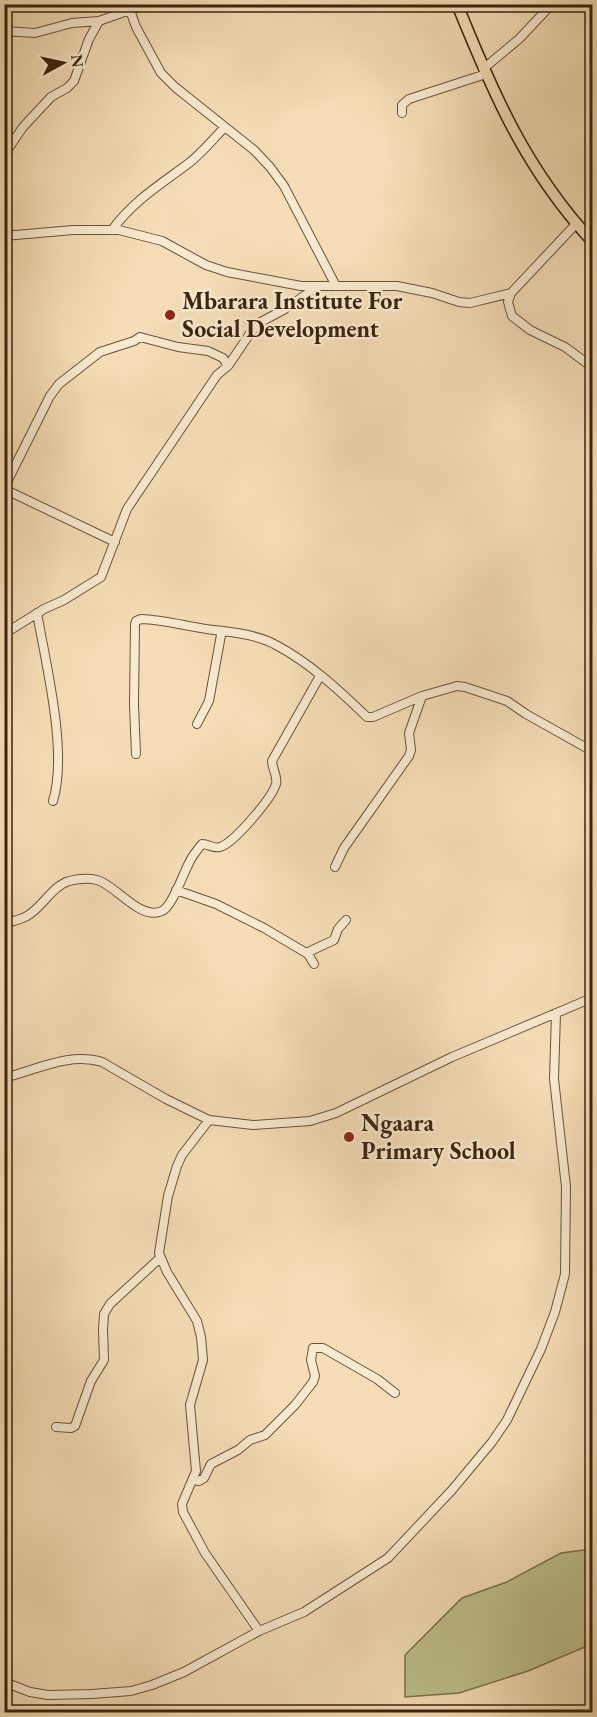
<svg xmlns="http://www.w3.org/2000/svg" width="597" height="1717" font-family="'EB Garamond',serif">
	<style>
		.green { fill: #bdc18d; stroke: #7c724e; stroke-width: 1.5 }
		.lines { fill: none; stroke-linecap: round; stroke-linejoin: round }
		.minor-casing { stroke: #6a5238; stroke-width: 10 }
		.major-casing { stroke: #3b230e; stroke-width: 13 }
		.minor { stroke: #f8ead0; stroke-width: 8 }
		.major { stroke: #f5deb7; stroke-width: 10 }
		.poi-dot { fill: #8f2418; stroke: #f8ead0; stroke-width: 2 }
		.labels { text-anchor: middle; stroke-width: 5; stroke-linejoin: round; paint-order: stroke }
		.poi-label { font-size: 24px; font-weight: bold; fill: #3b230e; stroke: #f8ead0; text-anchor: start }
	</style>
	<rect width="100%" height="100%" fill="#f5deb7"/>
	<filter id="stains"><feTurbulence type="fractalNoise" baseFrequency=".00333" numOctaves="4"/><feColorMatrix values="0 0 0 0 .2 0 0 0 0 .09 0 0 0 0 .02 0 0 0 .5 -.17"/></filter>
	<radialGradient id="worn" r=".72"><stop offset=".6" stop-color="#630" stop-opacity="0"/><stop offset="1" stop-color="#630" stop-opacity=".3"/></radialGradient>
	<path class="green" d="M592 1549V1644L528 1671 459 1693 405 1697V1655L462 1598 507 1582 561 1553Z"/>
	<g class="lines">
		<defs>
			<path id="minor" d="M151 4 130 10 136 27 161 73 175 87 254 150 270 167 284 186 336 286
				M4 31 35 33 72 23 99 21
				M483 69 519 39 552 4
				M592 75V94
				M402 113V105L409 99 486 74
				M6 165 8 149 23 127 51 97 67 88 74 81 89 39 99 21 130 10
				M112 230C133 201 161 184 189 163 202 153 213 139 225 127
				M4 236 73 230H119L162 241 206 265 227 272 301 286H397L432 293 459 302 470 303 511 293 576 224
				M511 293 508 302 512 316 530 330 565 347 592 367
				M4 488 50 396 59 384 100 352 134 341 140 337 178 347 208 351 223 358 228 366
				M4 489 115 542
				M37 613C46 665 68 752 53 801
				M4 634 44 609 64 600 101 577 127 509 217 375 228 366 251 332 259 323 285 309 317 287
				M197 724 209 701 221 635 223 631
				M136 754 134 705 135 624 136 621 141 619C169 620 195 629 223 631 241 633 260 636 276 645 310 663 340 691 367 717H373L422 696 457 686 465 687 507 701 526 714 592 751
				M335 867 344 848 409 756 411 750 409 733 422 696
				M176 890 216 904 264 928 308 954 314 964
				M4 924C12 921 20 920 27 916 42 908 52 886 69 881 77 879 89 878 97 880 116 885 140 921 162 911 172 907 183 874 189 863 192 856 197 850 202 844 209 844 213 849 220 847 234 843 272 798 276 784 278 776 272 769 272 761L320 676
				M306 953 334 940 338 929 346 920
				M4 1078C36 1070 69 1052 102 1062L166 1099 209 1120 253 1125 310 1121 336 1113 452 1057 592 998
				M209 1120 182 1155 177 1166 168 1196 159 1253 167 1272 197 1321 201 1337 203 1360 190 1405 196 1471 182 1504 183 1512 205 1553 259 1631
				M56 1427 71 1428 75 1426 91 1381 104 1360 103 1330 104 1314 110 1304 160 1258
				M194 1480 199 1481 204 1478 211 1464 238 1450 250 1440 265 1435 295 1405 313 1382 315 1376 311 1360 313 1348H323L377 1379 395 1393
				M4 1682 30 1692 48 1695 92 1694 131 1691 152 1685 184 1672 259 1631 304 1612 388 1558 452 1490 492 1442 507 1420 541 1349 555 1312 565 1274 566 1187 554 1079 556 1013"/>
			<path id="major" d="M457 4C493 93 526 170 592 241"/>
		</defs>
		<use href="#minor" class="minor-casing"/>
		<use href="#major" class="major-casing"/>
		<use href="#minor" class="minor"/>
		<use href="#major" class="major"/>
	</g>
	<g class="poi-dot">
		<circle cx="170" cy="315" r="6"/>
		<circle cx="349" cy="1137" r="6"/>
	</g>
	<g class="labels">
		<g class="poi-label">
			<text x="182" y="309">Mbarara Institute For<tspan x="182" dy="28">Social Development</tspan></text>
			<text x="361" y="1131">Ngaara<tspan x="361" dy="28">Primary School</tspan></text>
		</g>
	</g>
	<rect width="597" height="1717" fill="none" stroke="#f5deb7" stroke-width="24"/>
	<rect x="6" y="6" width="585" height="1705" fill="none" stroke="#3b230e" stroke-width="3"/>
	<rect x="12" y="12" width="573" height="1693" fill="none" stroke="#3b230e" stroke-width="1.5"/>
	<g transform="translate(63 63) rotate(82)" stroke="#f8ead0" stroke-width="4.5" paint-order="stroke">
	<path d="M0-4.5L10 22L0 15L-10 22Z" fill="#3b230e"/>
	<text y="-9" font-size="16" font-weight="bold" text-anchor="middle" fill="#3b230e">N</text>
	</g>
	<rect width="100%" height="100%" filter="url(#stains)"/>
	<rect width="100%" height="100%" fill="url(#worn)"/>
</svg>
